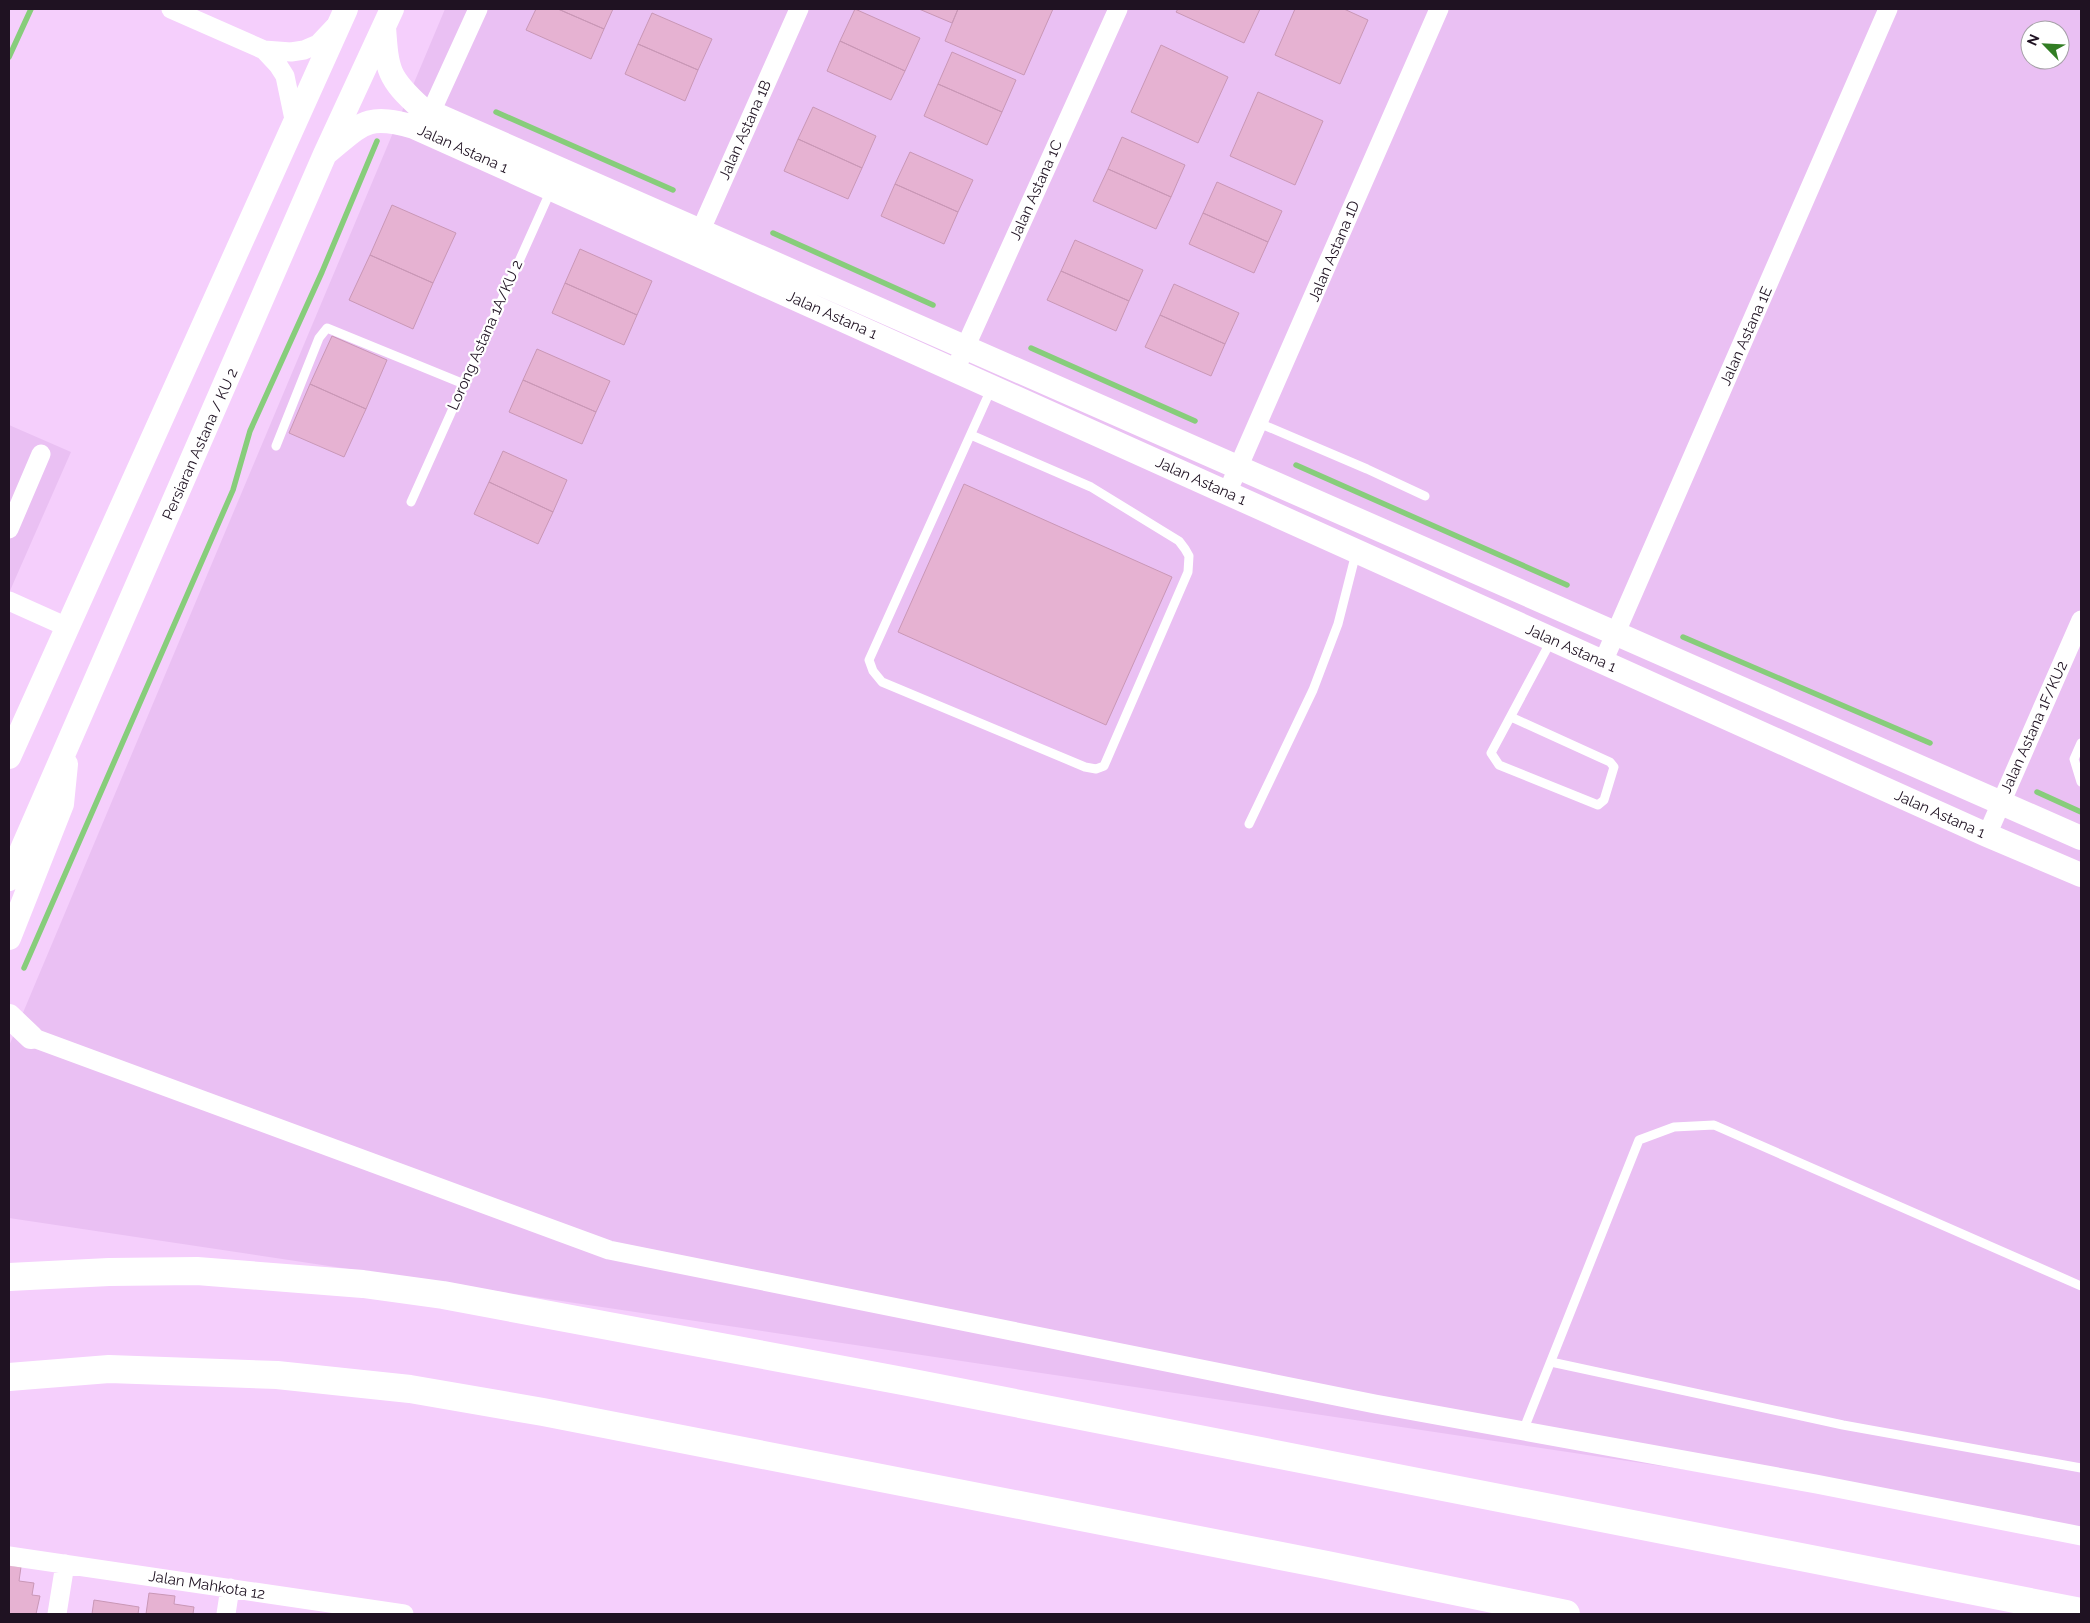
<svg xmlns="http://www.w3.org/2000/svg" width="2090" height="1623" font-family="Raleway,sans-serif">
	<style>
		.built { fill: #eac0f3; fill-rule: evenodd }
		.lines { fill: none; stroke-linecap: round; stroke-linejoin: round }
		.stream { stroke: #87cd7b; stroke-width: 5.5 }
		.building { fill: #e6b2d2; stroke: #c997b6 }
		.service { stroke: #fff; stroke-width: 9 }
		.minor { stroke: #fff; stroke-width: 19 }
		.tertiary { stroke: #fff; stroke-width: 24 }
		.motorway { stroke: #fff; stroke-width: 28 }
		.labels { text-anchor: middle; stroke-width: 4.5; stroke-linejoin: round; paint-order: stroke }
		.street-label { font-size: 15px; fill: #1f1222; stroke: #fff }
	</style>
	<rect width="100%" height="100%" fill="#f5cffc"/>
	<path class="built" d="M445 9H2081V1529L9 1218V1046ZM2030 30H2060V60H2030Z
		M9 425 71 452 9 593Z"/>
	<g class="lines">
		<path class="stream" d="M9 57 31 9
			M496 112 673 190
			M773 233 933 305
			M1031 348 1195 421
			M1296 465 1567 585
			M1683 637 1930 743
			M2037 792 2081 812
			M24 968 233 490 250 431 322 272 377 141"/>
	</g>
	<path class="building" d="M536 9H558L604 29 591 59 526 30Z
		M558 9H613L604 29Z
		M855 9 920 38 905 71 840 41Z
		M919 9H958L952 23Z
		M958 9H1053L1024 75 945 41Z
		M1178 9H1260L1244 43 1176 12Z
		M1295 9H1344L1368 20 1340 84 1275 55Z
		M652 13 712 39 698 70 638 44Z
		M840 41 905 71 891 100 827 71Z
		M638 44 698 70 685 101 625 74Z
		M1161 45 1228 77 1198 143 1131 112Z
		M952 52 1016 80 1002 112 938 84Z
		M938 84 1002 112 987 145 924 116Z
		M1258 92 1323 121 1295 185 1230 156Z
		M813 107 876 136 862 168 798 139Z
		M1122 137 1185 165 1171 197 1108 169Z
		M798 139 862 168 848 199 784 171Z
		M910 152 973 180 958 212 895 184Z
		M1108 169 1171 197 1156 229 1093 201Z
		M1217 182 1282 211 1268 242 1203 213Z
		M895 184 958 212 944 244 881 216Z
		M392 205 456 233 433 283 370 255Z
		M1203 213 1268 242 1254 273 1189 244Z
		M1075 240 1143 270 1129 301 1061 271Z
		M580 249 652 281 637 315 565 283Z
		M370 255 433 283 413 329 349 300Z
		M1061 271 1129 301 1116 331 1047 300Z
		M565 283 637 315 624 345 552 313Z
		M1174 284 1239 313 1225 344 1160 315Z
		M1160 315 1225 344 1211 376 1145 347Z
		M332 336 387 360 366 409 310 384Z
		M537 349 610 381 596 412 523 380Z
		M523 380 596 412 582 444 509 412Z
		M310 384 366 409 344 457 289 433Z
		M503 451 567 480 553 512 489 482Z
		M489 482 553 512 538 544 474 514Z
		M964 484 1172 577 1106 725 898 632Z
		M9 1565 21 1567 19 1581 34 1583 32 1595 40 1596 36 1614H9Z
		M149 1593 175 1596 174 1604 194 1607 193 1614H146Z
		M94 1600 139 1607 138 1614H92Z"/>
	<g class="lines">
		<path class="service" d="M1259 423 1367 469 1425 496
			M971 435 1091 487 1161 530 1179 541 1185 549 1189 556 1188 572 1104 766 1096 769 1085 767 882 682 873 671 869 660 992 387
			M276 446 319 338 327 328 464 384
			M411 502 551 190
			M1511 717 1610 762 1614 767 1604 800 1598 805 1499 765 1491 753 1552 639
			M2081 743 2074 759 2081 782
			M1249 824 1313 690 1338 624 1356 553
			M1551 1362 1843 1425 2081 1468
			M1523 1431 1639 1140 1674 1127 1714 1125 2081 1286"/>
		<path class="minor" d="M171 9 264 50 291 52 304 50 318 44 334 27
			M264 50 278 65 285 76 295 124
			M431 112 478 9
			M695 243 799 9
			M955 370 1118 9
			M1227 493 1439 9
			M9 529 41 454
			M9 601 67 627
			M1603 662 1888 9
			M1987 835 2081 620
			M31 1037 609 1250 1375 1404 1816 1484 2081 1536
			M9 1556 404 1614
			M57 1614 65 1564
			M226 1614 230 1588"/>
		<path class="tertiary" d="M384 27C387 71 388 78 421 108L2081 838
			M325 154C362 124 365 113 414 127L1987 835 2081 875
			M9 757 346 9
			M9 879 325 154 392 9
			M9 938 62 804 66 764
			M9 1016 31 1037"/>
		<path class="motorway" d="M9 1277 109 1272 197 1271 363 1284 443 1295 908 1382 2081 1612
			M9 1377 109 1369 277 1375 410 1389 543 1412 1327 1565 1566 1614"/>
	</g>
	<g class="labels">
		<g class="street-label">
			<text transform="translate(745 130) rotate(-66)" y="5">Jalan Astana 1B</text>
			<text transform="translate(463 149) rotate(24)" y="5">Jalan Astana 1</text>
			<text transform="translate(1036 190) rotate(-66)" y="5">Jalan Astana 1C</text>
			<text transform="translate(1334 251) rotate(-67)" y="5">Jalan Astana 1D</text>
			<text transform="translate(832 315) rotate(24)" y="5">Jalan Astana 1</text>
			<text transform="translate(485 335) rotate(-66)" y="5">Lorong Astana 1A/KU 2</text>
			<text transform="translate(1746 336) rotate(-66)" y="5">Jalan Astana 1E</text>
			<text transform="translate(200 444) rotate(-66)" y="5">Persiaran Astana / KU 2</text>
			<text transform="translate(1201 481) rotate(24)" y="5">Jalan Astana 1</text>
			<text transform="translate(1571 648) rotate(24)" y="5">Jalan Astana 1</text>
			<text transform="translate(2034 727) rotate(-66)" y="5">Jalan Astana 1F/KU2</text>
			<text transform="translate(1940 814) rotate(24)" y="5">Jalan Astana 1</text>
			<text transform="translate(207 1585) rotate(9)" y="5">Jalan Mahkota 12</text>
		</g>
	</g>
	<rect width="2090" height="1623" fill="none" stroke="#1f1222" stroke-width="20"/>
	<g transform="translate(2045 45) rotate(294)"><circle r="24" fill="#ffffff" stroke="#a5a0a7"/>
	<path d="M0-4L9 19L0 12L-9 19Z" fill="#327d24"/>
	<text y="-8" font-size="14" font-weight="bold" text-anchor="middle" fill="#1f1222">N</text>
	</g>
</svg>
